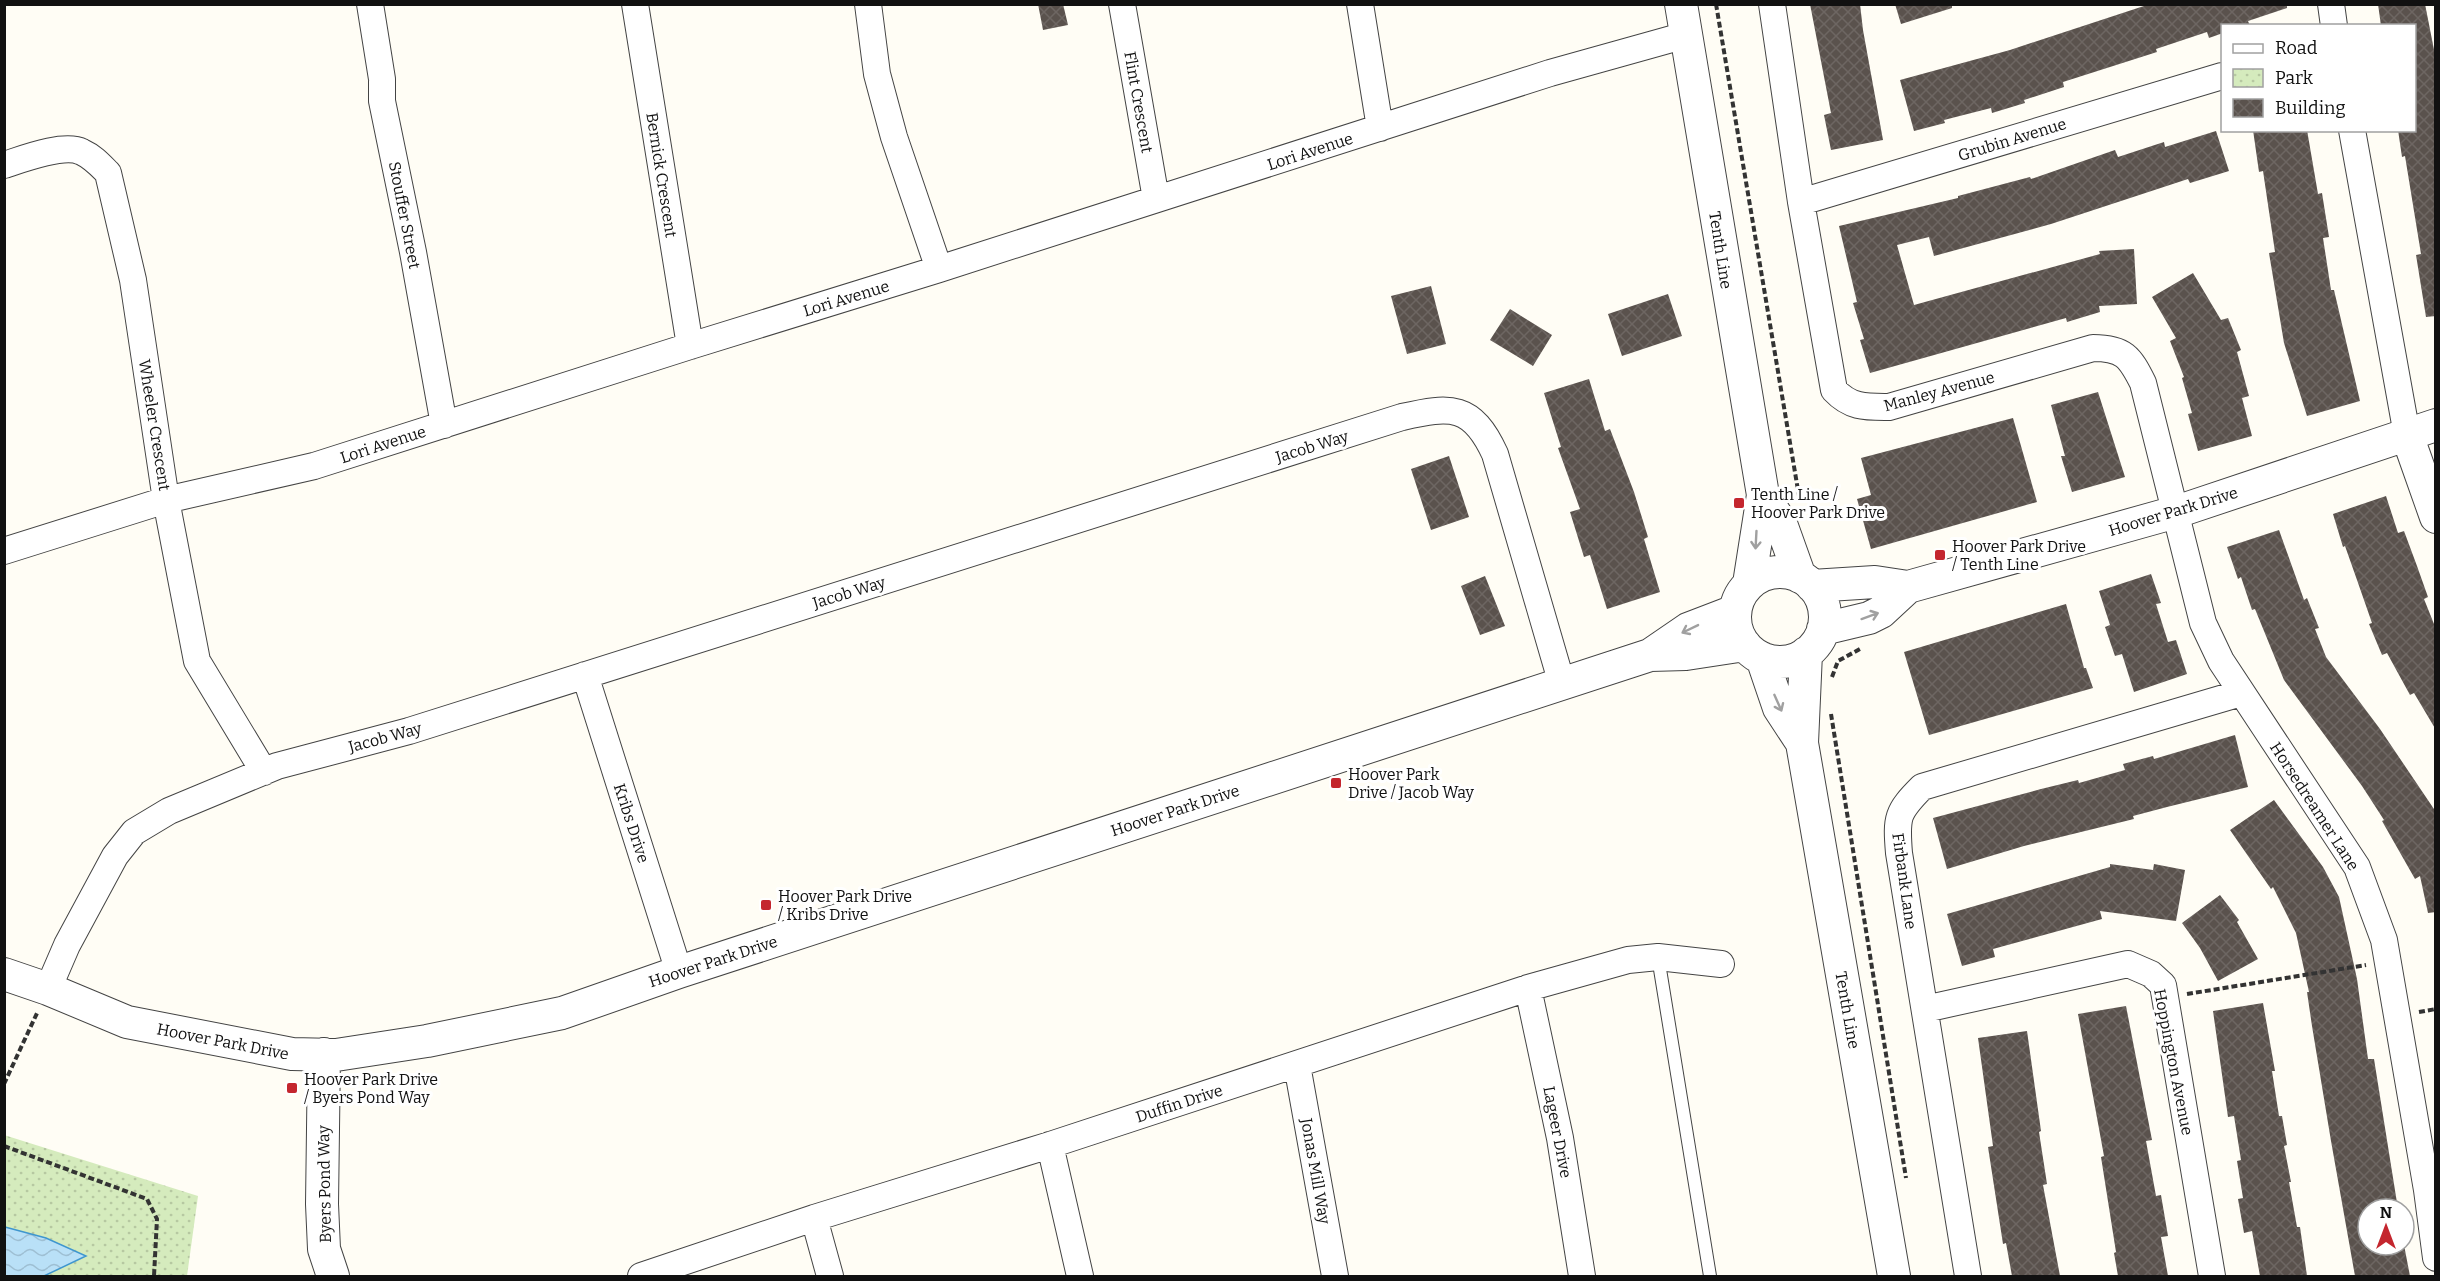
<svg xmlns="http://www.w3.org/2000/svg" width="2440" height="1281" font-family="Bitter,serif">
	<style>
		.park { fill: url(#park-dots) }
		.water { fill: url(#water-waves); stroke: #3f96cf; stroke-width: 1.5 }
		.building { fill: url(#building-cross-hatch) }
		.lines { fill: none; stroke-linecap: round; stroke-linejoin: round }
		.service-casing { stroke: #444; stroke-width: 14 }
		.minor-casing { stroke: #444; stroke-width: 28 }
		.tertiary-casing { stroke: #444; stroke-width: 34 }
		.path { stroke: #333; stroke-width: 4; stroke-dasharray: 6 3; stroke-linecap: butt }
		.service { stroke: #fff; stroke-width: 12 }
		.minor { stroke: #fff; stroke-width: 26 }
		.tertiary { stroke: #fff; stroke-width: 32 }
		.oneway { stroke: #a0a0a0 }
		.poi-dot { fill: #c4262e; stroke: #fff; stroke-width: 2 }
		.labels { text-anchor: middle; stroke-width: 6; stroke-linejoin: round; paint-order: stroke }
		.street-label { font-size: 16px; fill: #111; stroke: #fff }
		.poi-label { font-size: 16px; fill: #111; stroke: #fff; text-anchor: start }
	</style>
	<defs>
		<pattern id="park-dots" width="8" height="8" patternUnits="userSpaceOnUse" patternTransform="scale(1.5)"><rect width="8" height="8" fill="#d5ebbd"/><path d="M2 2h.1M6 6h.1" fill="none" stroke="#b6c8a1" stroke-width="1.8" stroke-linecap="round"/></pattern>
		<pattern id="water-waves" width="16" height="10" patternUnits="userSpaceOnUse" patternTransform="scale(1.5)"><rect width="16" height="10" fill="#b9e0f7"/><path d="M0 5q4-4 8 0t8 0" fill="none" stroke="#9ebfd3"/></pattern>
		<pattern id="building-cross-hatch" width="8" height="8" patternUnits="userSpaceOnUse" patternTransform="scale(1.5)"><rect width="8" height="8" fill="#5a524d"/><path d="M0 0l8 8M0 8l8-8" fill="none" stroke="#6d6662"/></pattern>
	</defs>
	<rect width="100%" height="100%" fill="#fffdf5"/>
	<path class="park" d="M4 1135 198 1196 187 1276H5Z"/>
	<path class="water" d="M5 1227 46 1238 86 1256 44 1276H5Z"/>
	<path class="building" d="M1038 4H1063L1068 25 1043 30Z
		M1810 4H1860L1863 30 1883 140 1831 150 1824 115 1831 113Z
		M1895 4H1952V8L1901 24Z
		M2150 4H2287V8L2248 21 2250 26H2223V33L2209 38 2207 32 2156 49 2157 52 2063 82 2064 87 2024 100 2025 103 1992 113 1991 108 1944 120 1945 123 1914 131 1900 80 2010 50Z
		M2378 4H2425L2436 60V316L2426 317 2416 255 2421 254 2405 156 2402 157 2398 130H2415V26H2381Z
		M2253 130H2307L2318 194 2322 193 2329 237 2323 238 2331 290H2334L2360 401 2307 416 2284 343 2269 253 2275 252 2263 171 2259 172Z
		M2216 131 2229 171 2190 183 2188 179 2051 224 1934 256 1929 237 1897 245 1914 305 2100 254 2099 251 2134 249 2137 304 2099 306 2100 312 2067 322 2066 318 1870 373 1860 340 1864 339 1853 303 1857 302 1839 226 1958 198V196L2030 177 2031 179 2115 150 2118 157 2164 142 2165 147Z
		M2193 273 2221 320 2228 318 2241 350 2237 352 2249 396 2242 398 2252 436 2198 451 2188 414 2192 413 2182 378 2184 377 2170 341 2176 338 2152 297Z
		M1431 286 1446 344 1407 354 1391 296Z
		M1668 294 1682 336 1622 356 1608 314Z
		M1510 309 1552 335 1533 366 1490 340Z
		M1589 379 1605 431 1610 429 1634 492 1648 537 1644 539 1660 592 1607 609 1590 555 1584 557 1570 512 1580 509 1558 448 1561 447 1544 393Z
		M2098 392 2125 477 2072 492 2061 456H2065L2051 405Z
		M2013 418 2037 502 1871 549 1857 499 1871 495 1861 458Z
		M1449 456 1469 517 1431 530 1411 469Z
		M2386 496 2398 533 2404 531 2417 566 2428 597 2424 599 2436 629V730L2414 693 2410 695 2387 653 2382 655 2369 624 2372 623 2357 580 2345 546 2343 547 2333 514Z
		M2279 530 2304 600 2307 598 2319 628 2315 629 2326 657 2380 729 2436 812V912L2428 913 2420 876 2415 879 2382 821 2384 820 2362 786 2284 680 2255 609 2252 610 2241 577 2238 579 2227 547Z
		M2151 574 2161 603 2156 604 2168 642 2176 640 2187 674 2134 692 2122 654 2115 656 2105 627 2110 625 2099 591Z
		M1485 576 1505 626 1480 635 1461 586Z
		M2066 604 2084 668H2086L2093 688 1929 735 1904 652Z
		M2235 735 2248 787 2167 807 2133 816 2134 819 2024 846 1947 869 1933 818 2041 789 2078 780 2079 783 2125 770 2123 764 2153 756 2154 759Z
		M2274 800 2323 867 2339 897 2357 979 2368 1059H2374L2398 1209H2368V1245H2404L2410 1276H2355L2331 1141 2312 1026 2307 992H2309L2296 933 2273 887 2271 889 2230 830Z
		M2110 864 2153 870 2154 864 2185 870 2176 921 2100 911 2102 919 1993 949 1995 957 1962 966 1947 914 2110 867Z
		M2220 895 2239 920 2237 922 2258 959 2218 981 2200 948 2182 923Z
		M2263 1003 2275 1071H2272L2279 1116H2282L2287 1145 2284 1146 2291 1182H2289L2297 1227H2300L2307 1276H2260L2252 1231 2244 1233 2238 1199 2243 1198 2237 1161 2241 1160 2234 1116 2228 1117 2213 1011Z
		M2126 1006 2152 1140 2146 1141 2156 1196 2161 1195 2168 1236 2161 1237 2168 1276H2118L2114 1253 2116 1252 2101 1157 2104 1156 2078 1014Z
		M2027 1031 2041 1131 2039 1132 2047 1184 2043 1185 2060 1276H2012L2006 1243 2003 1244 1988 1147 1993 1146 1978 1038Z"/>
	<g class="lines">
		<defs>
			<path id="service" d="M1658 957 1710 1276"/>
			<path id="minor" d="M370 4 382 79V101L413 252 444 425
				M635 4 690 346
				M868 4 877 74 894 137 939 269
				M1122 4 1156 199
				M1360 4 1380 128
				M1772 4 1801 202 1834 390C1851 408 1866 407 1889 407L2093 348C2124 348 2130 357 2143 383L2203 623 2221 661 2357 867 2384 940 2427 1190 2436 1258
				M2331 4 2334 26
				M2352 130 2407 435
				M4 165C23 159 64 143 82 152 93 157 100 165 108 173L133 280 166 500 197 661 264 772
				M1801 202 2222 76
				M4 551 166 500 314 466 690 346 939 269 1550 73 1686 35
				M585 675 679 972
				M1528 988 1560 1138 1582 1276
				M48 989 67 945 115 856 134 832 169 811 277 766 409 731 1402 417C1451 406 1472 404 1495 454L1562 684
				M1925 1009 2128 964 2151 974 2163 985 2212 1276
				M1297 1065 1335 1276
				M1050 1145 1080 1276
				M814 1218 830 1276
				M641 1276 814 1218 1050 1145 1528 988 1628 960 1658 957 1721 964
				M1968 1276 1899 853C1896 817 1897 812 1922 787L2241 693"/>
			<path id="tertiary" d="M1681 4 1763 495 1749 584
				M2407 435 2436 517
				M1763 495 1780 521 1800 577
				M1735 617a45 45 0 1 1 90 0a45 45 0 1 1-90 0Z
				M1812 586 1875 582 1908 587 2176 512 2436 425
				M1823 629 1869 618 1881 612 1908 587
				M1806 653 1802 743 1894 1276
				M1650 655 1688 629 1735 611
				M1762 658 1779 708 1802 743
				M4 974 48 989 127 1022 292 1054 336 1055 427 1041 562 1013 679 972 1650 655 1686 654 1745 645
				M324 1054 322 1204 324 1249 333 1276"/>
		</defs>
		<use href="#service" class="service-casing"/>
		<use href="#minor" class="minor-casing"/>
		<use href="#tertiary" class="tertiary-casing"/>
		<path class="path" d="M1716 4 1800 502
			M1832 677 1838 661 1860 649
			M1831 714 1906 1178
			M2187 994 2366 965
			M2419 1012 2436 1009
			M4 1084 38 1011
			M4 1146 147 1199 157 1219 154 1276"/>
		<use href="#service" class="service"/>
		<use href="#minor" class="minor"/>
		<use href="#tertiary" class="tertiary"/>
	</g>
	<defs><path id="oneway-shaft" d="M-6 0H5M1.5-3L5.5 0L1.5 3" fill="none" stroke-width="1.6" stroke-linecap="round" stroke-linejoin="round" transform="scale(1.5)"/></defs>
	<g class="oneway">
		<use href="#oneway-shaft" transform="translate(1756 540) rotate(93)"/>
		<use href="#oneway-shaft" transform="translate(1870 616) rotate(-20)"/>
		<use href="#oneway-shaft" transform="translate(1690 629) rotate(154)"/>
		<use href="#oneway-shaft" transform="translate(1778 703) rotate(66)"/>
	</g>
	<g class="poi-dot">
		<rect x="1733" y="497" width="12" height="12" rx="3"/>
		<rect x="1934" y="549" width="12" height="12" rx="3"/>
		<rect x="1330" y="777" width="12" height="12" rx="3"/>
		<rect x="760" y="899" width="12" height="12" rx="3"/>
		<rect x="286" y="1082" width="12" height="12" rx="3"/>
	</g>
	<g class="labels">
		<g class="street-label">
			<text transform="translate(1139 102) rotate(80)" y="6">Flint Crescent</text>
			<text transform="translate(2012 139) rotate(-17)" y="6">Grubin Avenue</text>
			<text transform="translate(1310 151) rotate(-18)" y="6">Lori Avenue</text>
			<text transform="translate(662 175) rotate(81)" y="6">Bernick Crescent</text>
			<text transform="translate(405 215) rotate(79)" y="6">Stouffer Street</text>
			<text transform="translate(1721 250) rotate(81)" y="6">Tenth Line</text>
			<text transform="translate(846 298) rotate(-17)" y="6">Lori Avenue</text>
			<text transform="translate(1939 391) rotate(-15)" y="6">Manley Avenue</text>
			<text transform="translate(155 425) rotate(81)" y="6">Wheeler Crescent</text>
			<text transform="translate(383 444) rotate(-18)" y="6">Lori Avenue</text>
			<text transform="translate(1312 446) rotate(-17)" y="6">Jacob Way</text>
			<text transform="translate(2173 511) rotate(-17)" y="6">Hoover Park Drive</text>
			<text transform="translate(849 592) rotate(-17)" y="6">Jacob Way</text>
			<text transform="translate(385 737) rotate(-15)" y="6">Jacob Way</text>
			<text transform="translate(2315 806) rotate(57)" y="6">Horsedreamer Lane</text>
			<text transform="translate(1175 810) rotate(-18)" y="6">Hoover Park Drive</text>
			<text transform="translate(632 823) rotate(72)" y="6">Kribs Drive</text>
			<text transform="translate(1905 881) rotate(82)" y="6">Firbank Lane</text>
			<text transform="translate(713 961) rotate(-18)" y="6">Hoover Park Drive</text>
			<text transform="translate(1848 1010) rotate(80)" y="6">Tenth Line</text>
			<text transform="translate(223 1041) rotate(11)" y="6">Hoover Park Drive</text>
			<text transform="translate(2174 1062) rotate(79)" y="6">Hoppington Avenue</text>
			<text transform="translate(1179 1103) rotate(-18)" y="6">Duffin Drive</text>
			<text transform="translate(1558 1132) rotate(79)" y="6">Lageer Drive</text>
			<text transform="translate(1316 1171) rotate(80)" y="6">Jonas Mill Way</text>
			<text transform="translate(324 1184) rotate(-91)" y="6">Byers Pond Way</text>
		</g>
		<g class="poi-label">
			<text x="1751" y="500">Tenth Line /<tspan x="1751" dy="18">Hoover Park Drive</tspan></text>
			<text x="1952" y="552">Hoover Park Drive<tspan x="1952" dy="18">/ Tenth Line</tspan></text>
			<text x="1348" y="780">Hoover Park<tspan x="1348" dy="18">Drive / Jacob Way</tspan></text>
			<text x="778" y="902">Hoover Park Drive<tspan x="778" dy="18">/ Kribs Drive</tspan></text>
			<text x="304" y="1085">Hoover Park Drive<tspan x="304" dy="18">/ Byers Pond Way</tspan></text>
		</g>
	</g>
	<rect width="2440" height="1281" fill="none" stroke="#111111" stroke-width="12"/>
	<rect x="2221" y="24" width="195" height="108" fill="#ffffff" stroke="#a0a0a0" stroke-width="1.5"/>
	<rect x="2233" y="44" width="30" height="9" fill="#ffffff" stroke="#a0a0a0" stroke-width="1.5"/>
	<text x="2275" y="54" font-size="18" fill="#111111">Road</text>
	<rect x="2233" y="69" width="30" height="18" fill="url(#park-dots)" stroke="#a0a0a0" stroke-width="1.5"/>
	<text x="2275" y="84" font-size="18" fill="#111111">Park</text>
	<rect x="2233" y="99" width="30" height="18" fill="url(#building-cross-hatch)" stroke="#a0a0a0" stroke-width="1.5"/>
	<text x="2275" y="114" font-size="18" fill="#111111">Building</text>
	<g transform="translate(2386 1227)"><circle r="28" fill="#ffffff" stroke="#a0a0a0" stroke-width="1.5"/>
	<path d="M0-4.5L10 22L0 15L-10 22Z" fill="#c4262e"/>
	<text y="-9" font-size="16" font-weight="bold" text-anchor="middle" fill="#111111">N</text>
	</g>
</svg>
